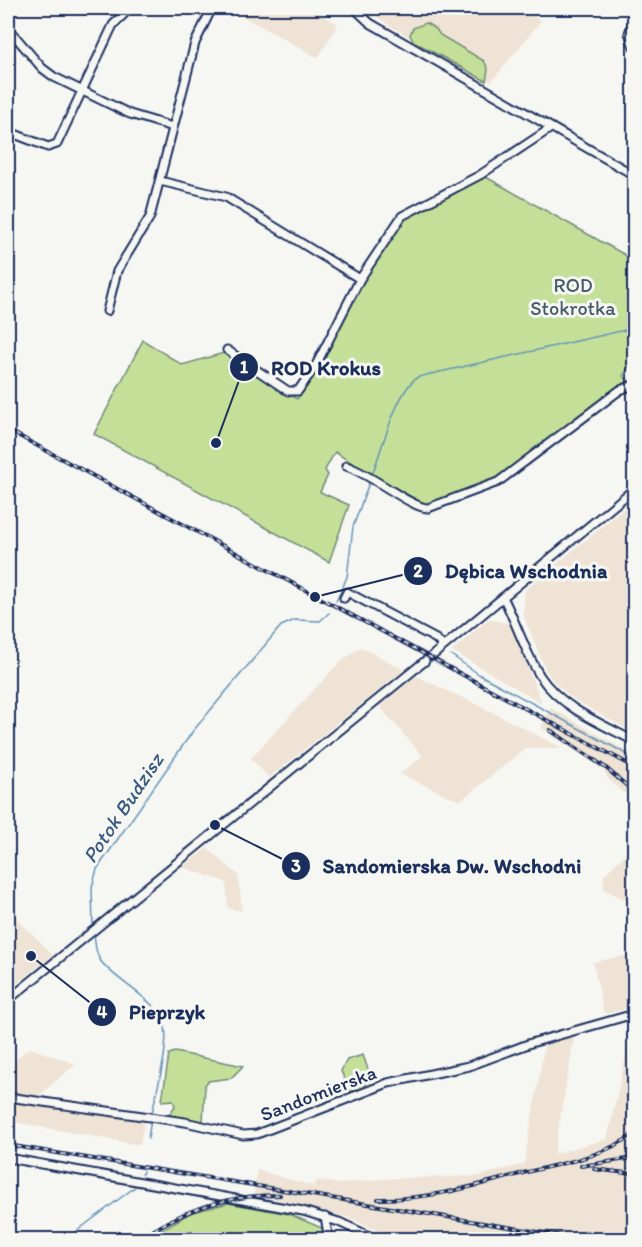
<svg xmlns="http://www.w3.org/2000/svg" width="642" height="1247" font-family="Itim,sans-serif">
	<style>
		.built { fill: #eee3d4 }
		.green { fill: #c4e098; stroke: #70887b; stroke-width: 1.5 }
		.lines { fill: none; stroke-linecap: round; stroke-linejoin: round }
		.stream { stroke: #6293b7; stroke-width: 1.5 }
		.minor-casing { stroke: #1b2f5e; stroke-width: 11 }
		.minor { stroke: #f6f6f2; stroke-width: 7 }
		.rail-casing { stroke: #1b2f5e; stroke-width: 4 }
		.rail { stroke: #f6f6f2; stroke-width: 1.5; stroke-dasharray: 4.5; stroke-linecap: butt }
		.labels { text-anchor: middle; stroke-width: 6; stroke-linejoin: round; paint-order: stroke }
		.park-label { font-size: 20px; fill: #455b6c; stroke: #f6f6f2 }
		.street-label { font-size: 20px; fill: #1b2f5e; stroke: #f6f6f2 }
		.water-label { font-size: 21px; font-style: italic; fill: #385983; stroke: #f6f6f2 }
		.leader { fill: none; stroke: #1b2f5e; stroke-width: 2 }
		.callout-dot { fill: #1b2f5e; stroke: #f6f6f2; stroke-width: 2 }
		.mark-label { font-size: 18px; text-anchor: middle; font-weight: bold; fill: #fff }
		.callout-label { font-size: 21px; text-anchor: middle; font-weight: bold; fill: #1b2f5e; stroke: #f6f6f2; stroke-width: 6; stroke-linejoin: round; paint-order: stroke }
	</style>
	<rect width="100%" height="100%" fill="#f6f6f2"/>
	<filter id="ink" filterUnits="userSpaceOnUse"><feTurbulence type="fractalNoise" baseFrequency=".0167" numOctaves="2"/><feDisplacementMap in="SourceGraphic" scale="12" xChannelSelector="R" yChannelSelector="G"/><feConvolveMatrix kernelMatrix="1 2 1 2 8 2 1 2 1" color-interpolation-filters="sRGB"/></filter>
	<g filter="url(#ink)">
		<path class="built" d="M240 8H309L338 24 318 58 237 13Z
			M366 8H521L541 21 491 82 390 26Z
			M634 500V733L576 701 557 685 546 671 523 614 525 590Z
			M489 619 510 624 542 703 452 651Z
			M361 647 404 670 269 778 251 758 339 663Z
			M416 676 482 707 562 748H526L460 801 400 774 423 756 379 706Z
			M551 708 634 755V802L607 778 604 770 541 728Z
			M634 846V904L604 889V875Z
			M207 848 238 875 242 911 228 908 226 882 182 867Z
			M15 917 53 955 8 991V929Z
			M634 942V1007L604 1014 593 962 629 955Z
			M634 1020V1239H397L350 1218 254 1194 257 1170 313 1186 318 1180 339 1184 383 1179 479 1176 524 1164 545 1043 575 1033 554 1154 607 1139Z
			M29 1048 76 1064 36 1098 8 1093V1066Z
			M8 1102 144 1122 140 1145 8 1121Z"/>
		<path class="green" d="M426 23 436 29 440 35 484 61 488 69 486 81 413 41 410 35 413 28Z
			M484 176 634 260V367L630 365 623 376 629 381 611 395 608 393 545 442 547 445 498 481 428 506 418 505 335 452 325 470 328 475 320 492 349 505 329 562 94 434 143 340 182 365 224 353 297 399 314 375 341 319 383 247 403 219Z
			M175 1052 243 1066 231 1078 208 1081 205 1085 203 1121 168 1116 175 1106 173 1100 162 1101 169 1054Z
			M363 1055 371 1078 363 1088 350 1092 341 1071 347 1060Z
			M228 1203 289 1214 324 1229 326 1240H144L190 1213Z"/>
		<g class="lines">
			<path class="stream" d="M372 475C381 452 397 389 418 377L634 328
				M336 601 347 577 353 527 370 480
				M451 655 480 675 634 758
				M93 928 92 887 97 869 193 731 281 626 295 620 320 621 329 613
				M94 933C95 942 95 952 100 960 115 982 160 1000 165 1027 169 1050 156 1091 152 1114
				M148 1139 151 1119
				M142 1174 143 1171
				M65 1240 135 1187"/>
			<defs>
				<path id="minor" d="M354 8 370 23 634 175
					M634 19 629 33 634 47
					M8 28 42 68 54 77 130 114 173 127
					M12 133 48 147 57 144 113 25 130 8
					M160 181 226 197 360 279
					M107 311 117 271 150 217 195 43 212 8
					M227 350 288 391H298L316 365 360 279 402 216 480 175 551 128
					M346 466C368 472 413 509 428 508L498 482 620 390 634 385
					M503 597C516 622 525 652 540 676 561 708 602 724 634 741
					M344 598 347 592 436 639 443 646
					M432 656 634 489
					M8 1000 425 661
					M8 1097 185 1122 243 1135 257 1134 388 1083 469 1066 531 1043 634 1014
					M8 1158 303 1211 339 1222 378 1240
					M325 1217 329 1240"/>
			</defs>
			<use href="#minor" class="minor-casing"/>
			<use href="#minor" class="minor"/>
			<defs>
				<path id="rail" d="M8 430 634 767
					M550 730 606 768 634 792
					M8 1145 587 1240
					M581 1166 634 1158
					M594 1169 634 1174
					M378 1199C429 1200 478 1185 527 1172 564 1163 602 1157 634 1134
					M140 1240C180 1209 230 1195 280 1195"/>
			</defs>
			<use href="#rail" class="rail-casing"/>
			<use href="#rail" class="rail"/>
		</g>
	</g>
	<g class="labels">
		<g class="park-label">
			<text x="573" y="292">ROD<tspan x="573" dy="23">Stokrotka</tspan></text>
		</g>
		<g class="street-label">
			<text transform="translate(318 1093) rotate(-21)" y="7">Sandomierska</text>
		</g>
		<g class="water-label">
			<text transform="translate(123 808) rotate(-56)" y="7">Potok Budzisz</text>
		</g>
	</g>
	<path class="leader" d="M216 443L244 367M315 597L418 571M215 825L296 866M31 956L102 1012"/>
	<g class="callout-dot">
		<circle cx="216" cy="443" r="6"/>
		<circle cx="315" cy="597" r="6"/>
		<circle cx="215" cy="825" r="6"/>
		<circle cx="31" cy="956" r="6"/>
		<circle cx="244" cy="367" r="15"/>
		<circle cx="418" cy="571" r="15"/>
		<circle cx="296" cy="866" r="15"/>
		<circle cx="102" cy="1012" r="15"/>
	</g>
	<g class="mark-label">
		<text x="244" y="373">1</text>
		<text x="418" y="577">2</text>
		<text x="296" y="872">3</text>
		<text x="102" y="1018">4</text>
	</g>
	<g class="callout-label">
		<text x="326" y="375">ROD Krokus</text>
		<text x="526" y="578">Dębica Wschodnia</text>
		<text x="452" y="873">Sandomierska Dw. Wschodni</text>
		<text x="167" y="1019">Pieprzyk</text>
	</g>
	<rect width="642" height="1247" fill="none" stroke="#f6f6f2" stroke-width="30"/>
	<rect x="15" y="15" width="612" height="1217" fill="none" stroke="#1b2f5e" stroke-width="2" filter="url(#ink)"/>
</svg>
